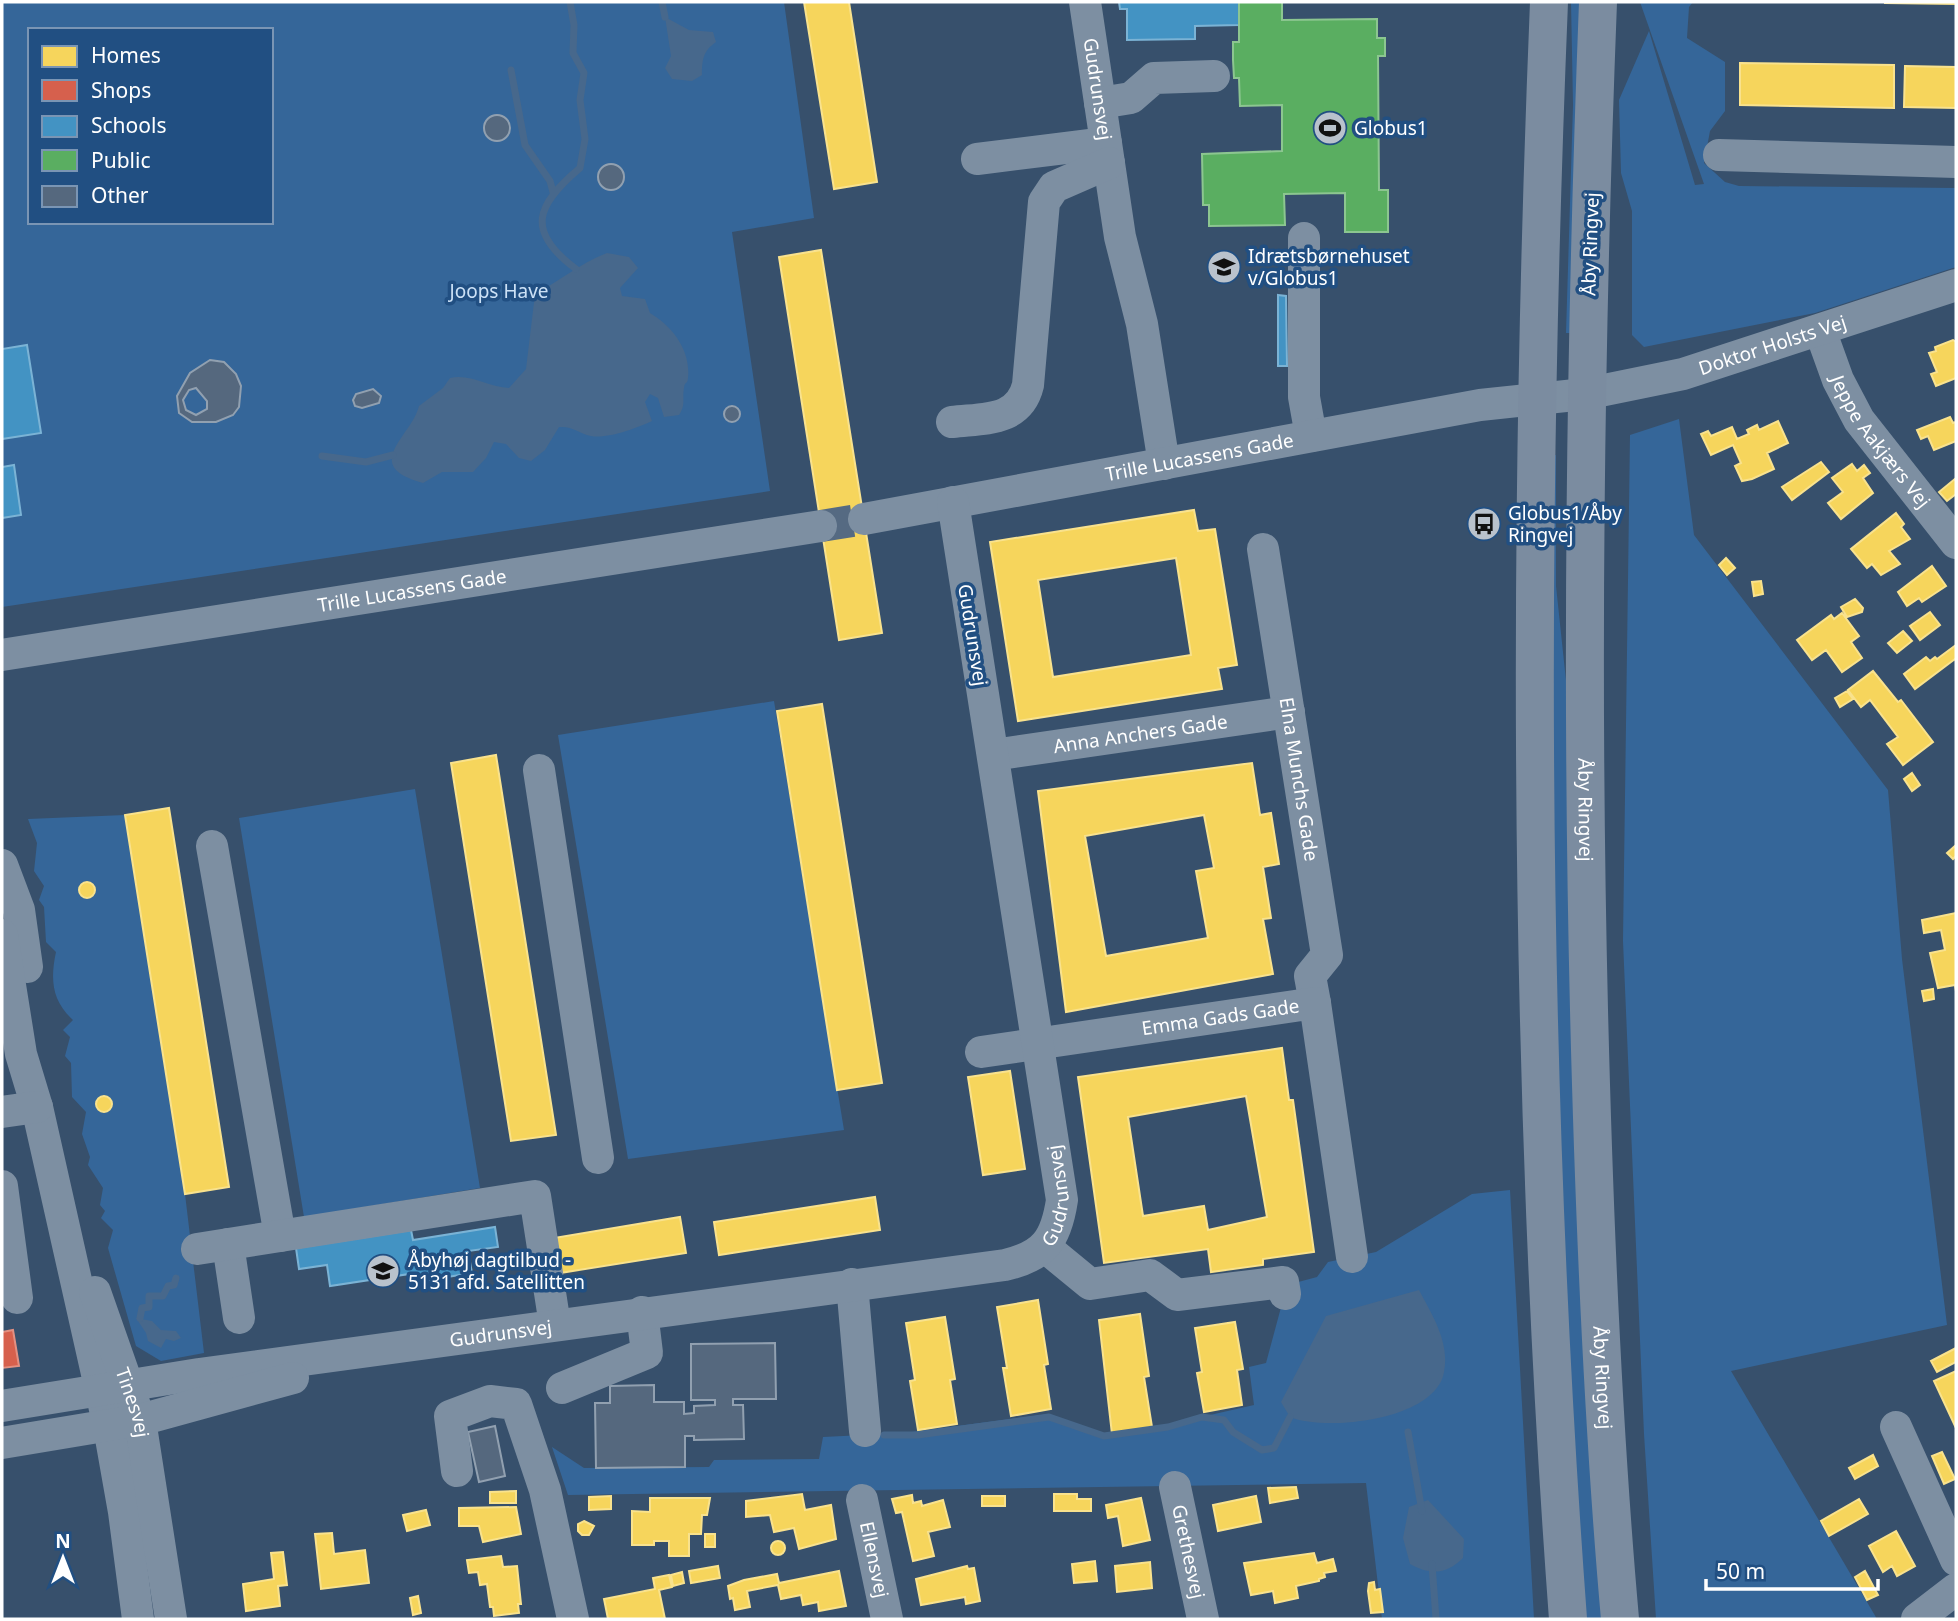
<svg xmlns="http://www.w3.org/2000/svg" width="1958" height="1621" font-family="'Noto Sans',sans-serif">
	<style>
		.green { fill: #356699; fill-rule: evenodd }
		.water { fill: #47688c }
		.homes { fill: #f6d55c; stroke: #f9e28d; stroke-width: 2; fill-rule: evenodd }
		.shops { fill: #d6604d; stroke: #e29082; stroke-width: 2 }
		.schools { fill: #4393c3; stroke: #7bb3d5; stroke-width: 2 }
		.public { fill: #5aae61; stroke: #8cc690; stroke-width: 2 }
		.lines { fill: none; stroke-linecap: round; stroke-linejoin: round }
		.stream { stroke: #47688c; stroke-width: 7 }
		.building { fill: #55687e; stroke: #91a0b0; stroke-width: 2; fill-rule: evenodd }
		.minor-tunnel { stroke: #556a82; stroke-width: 32; stroke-dasharray: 32 16; stroke-linecap: butt }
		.minor { stroke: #7d8fa2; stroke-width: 32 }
		.major { stroke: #7b8ca0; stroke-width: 38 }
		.labels { text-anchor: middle; stroke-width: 7; stroke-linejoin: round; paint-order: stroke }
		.street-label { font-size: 19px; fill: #fff; stroke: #214f82 }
		.poi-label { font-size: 19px; fill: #fff; stroke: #214f82; text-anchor: start }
		.park-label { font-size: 19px; fill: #cce1f6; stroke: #214f82 }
	</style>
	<rect width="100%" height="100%" fill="#37506c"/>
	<path class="green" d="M2 2H784L814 218 732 232 770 491 2 607ZM30 30H271V222H30Z
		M1571 2H1581L1572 333H1566L1573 105Z
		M1640 2H1693L1689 7 1687 38 1725 62V111L1710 131 1704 163 1725 182 1739 186 1956 188V267L1815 313 1644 347 1632 335V211L1621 173 1619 100 1649 31 1695 185 1704 184Z
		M1679 419 1694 535 1888 790 1902 959 1947 1325 1731 1371 1877 1619H1656L1644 1434 1623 941 1630 435Z
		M1556 455V586L1569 709 1606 1619H1582C1556 1232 1553 844 1550 456Z
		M774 701 844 1130 628 1159 558 735Z
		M415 789 480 1188 304 1217 239 818Z
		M125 815 185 1194 204 1353 161 1361 136 1346 108 1248 113 1230 101 1218 105 1211 100 1205 103 1188 88 1165 90 1157 82 1134 86 1112 72 1097 71 1063 65 1056 70 1037 63 1030 73 1020C52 1001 50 980 56 952L46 942 44 907 39 900 44 886 34 871 37 843 28 819Z
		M1510 1190 1534 1619H1382L1366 1483 568 1495 552 1447 584 1468 709 1467 714 1460 819 1459 823 1437 904 1433 1049 1414 1107 1435 1153 1428 1254 1405 1249 1367 1266 1363 1287 1285 1317 1277 1328 1262 1376 1252 1472 1194Z"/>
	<path class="water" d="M665 17 689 30 713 32 716 42C703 51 702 60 702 75L692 81 672 79 665 68 671 56Z
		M607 253 629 257 638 268 620 288 622 296 645 299 650 313C672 326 691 350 688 378 687 386 685 380 684 388 682 400 686 404 679 415L664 417 658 398 650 394 645 402 652 421C637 428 608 439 591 436 578 433 573 426 559 427L545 450 531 461 519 458 506 444 494 442 486 458 473 472H442L423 483C359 466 412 436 419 406L443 388 450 378C469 373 489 387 509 388L526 369 535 294C561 280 581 263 607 253Z
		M1419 1290C1432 1315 1450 1342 1444 1372 1436 1420 1327 1432 1290 1417L1281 1402 1326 1316Z
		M136 1318 152 1321 161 1330 176 1331 181 1338 174 1341 166 1339 161 1348 148 1341 146 1333Z
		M1428 1500 1464 1539 1463 1558C1446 1575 1430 1575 1410 1564L1403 1538 1409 1507Z"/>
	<path class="homes" d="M804 2H849L877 182 834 189Z
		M1885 2H1956V4L1885 3Z
		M1740 63 1894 65V108L1740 105Z
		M1905 66 1956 67V108L1904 107Z
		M821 250 882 633 839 640 779 257Z
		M1953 340 1956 342V378L1936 386 1931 374 1937 372 1929 353 1936 351 1935 347Z
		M1950 417 1953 423 1956 422V441L1934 450 1928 436 1921 439 1917 430Z
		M1778 421 1788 443 1767 453 1774 469 1752 479 1742 481 1735 466 1741 463 1733 445 1711 455 1701 434 1708 431 1711 436 1732 427 1737 439 1749 434 1747 430 1757 425 1759 430Z
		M1821 462 1829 472 1792 500 1782 487Z
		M1852 464 1857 471 1864 465 1870 473 1863 478 1873 493 1841 519 1828 503 1843 492 1832 478Z
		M1956 478V494L1947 501 1939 492Z
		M1194 510 1198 531 1215 529 1237 665 1218 668 1222 689 1018 721 990 542ZM1176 558 1191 655 1053 677 1038 580Z
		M1896 513 1904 524 1901 527 1910 539 1889 551 1900 564 1881 575 1872 564 1867 568 1851 549Z
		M1726 558 1735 568 1727 575 1719 565Z
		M1932 566 1946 586 1922 602 1919 598 1907 606 1898 592Z
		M1761 581 1763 594 1754 596 1752 582Z
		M1855 599 1863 608 1862 612 1847 617 1841 607Z
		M1930 612 1940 625 1920 640 1910 626Z
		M1842 613 1859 636 1851 642 1862 658 1842 672 1826 650 1812 660 1797 640 1831 615 1834 619Z
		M1903 631 1912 641 1897 653 1888 643Z
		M1956 645V661L1955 659 1915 689 1904 674 1926 657 1930 661 1935 657 1937 659Z
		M1873 671 1898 702 1901 700 1933 742 1903 765 1887 744 1898 737 1870 700 1861 707 1848 690Z
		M1847 691 1853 699 1840 707 1835 698Z
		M822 704 882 1083 837 1090 777 711Z
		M496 755 556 1135 511 1141 451 763Z
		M1252 763 1260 815 1271 813 1279 864 1263 867 1271 918 1263 919 1273 974 1066 1012 1038 791ZM1204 815 1214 868 1196 871 1208 938 1106 956 1085 836Z
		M1912 773 1920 785 1912 791 1904 779Z
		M169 808 229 1187 185 1194 125 815Z
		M1956 845V856L1953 859 1947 853Z
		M79 890a8 8 0 1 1 16 0a8 8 0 1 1-16 0Z
		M1956 913V991L1955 985 1938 988 1930 953 1945 950 1941 930 1924 933 1922 920Z
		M1933 989 1934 999 1924 1001 1922 991Z
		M1282 1048 1289 1100H1293L1314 1252 1263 1259V1265L1211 1272 1208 1249 1104 1263 1078 1077ZM1246 1096 1267 1217 1208 1230 1204 1206 1143 1216 1128 1117Z
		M1010 1071 1025 1169 983 1175 968 1077Z
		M96 1104a8 8 0 1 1 16 0a8 8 0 1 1-16 0Z
		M875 1197 880 1230 719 1255 714 1222Z
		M680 1217 686 1253 560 1273 554 1238Z
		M1038 1300 1048 1364 1044 1365 1051 1409 1011 1416 1003 1368H1007L997 1307Z
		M1140 1314 1149 1376 1144 1377 1152 1427 1112 1434 1099 1320Z
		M945 1317 955 1379 950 1380 957 1424 918 1430 910 1381 915 1380 906 1323Z
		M1235 1322 1243 1369 1237 1370 1242 1405 1204 1412 1197 1373 1202 1372 1195 1328Z
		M1956 1348V1362L1937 1372 1931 1361Z
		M1956 1371V1428L1934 1381Z
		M1942 1452 1955 1479 1944 1484 1932 1456Z
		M1873 1455 1878 1466 1855 1479 1849 1468Z
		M1296 1487 1298 1498 1270 1503 1268 1488Z
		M516 1491V1503H490V1492Z
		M802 1494 805 1510 831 1505 836 1539 799 1549 794 1528 774 1532 770 1515 746 1517V1501Z
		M1054 1494H1077V1499H1091V1511H1054Z
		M912 1495 913 1503 921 1501 922 1506 943 1500 950 1527 928 1532 934 1556 913 1561 902 1512 896 1513 892 1499Z
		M611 1496V1509L589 1510V1497Z
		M982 1496H1005V1506H982Z
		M1256 1496 1261 1522 1218 1531 1213 1505Z
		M650 1498H710L707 1515H702L701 1534H689V1556H669V1541H654V1545H632V1511L650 1512Z
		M1141 1498 1150 1540 1123 1546 1118 1516 1108 1518 1106 1505Z
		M1859 1499 1868 1514 1829 1536 1821 1521Z
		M516 1507 521 1534 483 1542 479 1526H459V1508Z
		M426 1510 430 1525 407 1531 403 1515Z
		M584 1521 594 1526 589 1535H582L578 1531V1524Z
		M1896 1531 1915 1566 1897 1576 1892 1566 1883 1572 1869 1546Z
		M332 1533 334 1554 365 1550 369 1583 321 1589 315 1534Z
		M705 1534H715V1547H705Z
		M771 1548a7 7 0 1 1 14 0a7 7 0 1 1-14 0Z
		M283 1552 287 1585 278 1586 280 1606 246 1611 243 1584 274 1579 271 1553Z
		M1314 1553 1317 1563 1333 1559 1336 1571 1324 1573 1325 1577 1319 1579V1581L1296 1586 1298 1598 1275 1603 1273 1591 1251 1595 1244 1563Z
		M501 1556 503 1567 517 1566 521 1604H518L519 1613 494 1616 493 1607H490L487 1584 480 1585 478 1572 469 1573 467 1560Z
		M1095 1561 1097 1581 1074 1583 1072 1564Z
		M1150 1562 1152 1588 1117 1592 1115 1566Z
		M718 1566 720 1578 691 1583 689 1571Z
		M967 1566 968 1569 974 1568 980 1601 966 1604 965 1597 921 1605 916 1579Z
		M839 1571 846 1606 819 1611 818 1602 803 1605 801 1595 781 1599 778 1585 747 1591 750 1607 735 1610 733 1598 730 1599 728 1586 744 1580 777 1574 779 1583Z
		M1865 1571 1878 1595 1867 1600 1855 1577Z
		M682 1572 684 1583 673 1586 671 1575Z
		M669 1575 672 1587 659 1590 665 1619H608L604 1599 655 1589 653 1578Z
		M1374 1582 1375 1590 1380 1589 1383 1612 1371 1613 1368 1591 1369 1583Z
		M418 1596 421 1613 413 1615 410 1598Z"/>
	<path class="shops" d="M13 1330 19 1366 2 1368V1332Z"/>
	<path class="schools" d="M1119 2H1239V25L1195 26V39L1127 40V9H1120Z
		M1278 295 1286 296 1287 366H1278Z
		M27 345 41 433 2 439V349Z
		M14 465 21 515 2 518V467Z
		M495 1227 498 1247 468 1251 472 1273 417 1282 416 1273 330 1286 327 1265 299 1269 296 1248 411 1230 413 1240Z"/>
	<path class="public" d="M1239 2H1282V20L1377 19V38H1385V56H1378L1379 190H1388V232H1345V193L1284 194 1285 225 1209 226V205H1203L1202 154 1282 151V105L1240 106 1239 78H1234L1233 60V42H1239Z"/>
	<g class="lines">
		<path class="stream" d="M570 2 574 25 573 53 584 73 580 100 585 139 580 168C536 205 525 231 576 269
			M662 2 665 17
			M511 70 525 145 550 181 553 192
			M322 456 366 462 393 455
			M140 1318 142 1308 149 1307V1296H163L168 1286 174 1285 176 1278
			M1408 1432 1422 1511
			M884 1435H918L1049 1417 1104 1436 1168 1427 1202 1417 1224 1420 1233 1432 1262 1450 1274 1448 1290 1417
			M1432 1564 1436 1619"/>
	</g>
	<path class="building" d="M484 128a13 13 0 1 1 26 0a13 13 0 1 1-26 0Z
		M598 177a13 13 0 1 1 26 0a13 13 0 1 1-26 0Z
		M210 360 224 362 236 374 241 386 239 407 233 415 216 422H192L179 413 177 396 190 373ZM196 388 207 401V409L196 415 186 410 183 400 189 390Z
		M373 389 381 396 379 403 362 408 355 406 353 400 356 394Z
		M724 414a8 8 0 1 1 16 0a8 8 0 1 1-16 0Z
		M775 1343 776 1399H733V1405H743L744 1439 694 1440V1436H685V1467L596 1468 595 1403H610V1386L654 1385V1402H684V1414L694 1413V1406L715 1405V1400H691V1344Z
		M495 1426 505 1476 479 1482 468 1432Z"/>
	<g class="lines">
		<path class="minor-tunnel" d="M821 526 864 519"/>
		<g class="minor">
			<path id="s1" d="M1085 2 1120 237 1142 324 1164 464"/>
			<path d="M1100 103 1131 98 1154 78 1214 76"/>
			<path d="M1719 155 1956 162"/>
			<path d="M977 159 1106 143"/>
			<path d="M1304 238V397L1311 436"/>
			<path id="s2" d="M1820 330 1838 380 1859 420 1956 543"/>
			<path d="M952 422C984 418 1019 422 1028 385L1044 202 1054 187 1109 163"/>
			<path id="s3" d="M864 519 1480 405 1585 394 1683 374 1956 285"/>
			<path id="s4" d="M1263 549 1327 955 1310 976 1315 1003"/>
			<path id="s5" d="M2 655 821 526"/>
			<path id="s6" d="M993 755 1289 712"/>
			<path d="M539 770 598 1158"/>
			<path d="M212 846 280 1236"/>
			<path d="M2 865 19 910 27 967"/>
			<path d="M2 935 21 1054 37 1107 109 1427 124 1512 138 1619"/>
			<path id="s7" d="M981 1052 1315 1003 1352 1257"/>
			<path d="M2 1112 37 1107"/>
			<path d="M2 1186 17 1298"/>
			<path d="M228 1244 239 1318"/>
			<path d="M1045 1247 1090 1284 1150 1275 1177 1295 1283 1282 1285 1294"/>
			<path d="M197 1249 535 1196 555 1325"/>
			<path d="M852 1284 865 1431"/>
			<path id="s8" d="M95 1292 140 1420 171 1619"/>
			<path d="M562 1388 647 1353 642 1312"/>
			<path id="s9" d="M2 1406 199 1374 1005 1265C1044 1256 1056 1240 1062 1200L953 502"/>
			<path d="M1896 1427 1956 1560"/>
			<path d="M2 1443 140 1420 293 1378"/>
			<path d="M457 1471 450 1416 490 1401 516 1404 545 1490 573 1619"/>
			<path id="s10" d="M1175 1487 1203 1619"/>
			<path id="s11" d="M862 1500 887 1619"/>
			<path d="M1917 1619 1956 1589"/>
		</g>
		<g class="major">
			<path d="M1549 2C1527 541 1528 1081 1568 1619"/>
			<path id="s12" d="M1598 2C1585 338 1581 674 1589 1010 1594 1214 1602 1417 1620 1619"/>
		</g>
	</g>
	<defs>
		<symbol id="stadium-disc" viewBox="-11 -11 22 22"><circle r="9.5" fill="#b9c2cc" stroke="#214f82"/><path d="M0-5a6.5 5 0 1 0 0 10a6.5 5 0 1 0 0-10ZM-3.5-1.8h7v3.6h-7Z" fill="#111"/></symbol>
		<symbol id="school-disc" viewBox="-11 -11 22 22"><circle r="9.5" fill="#b9c2cc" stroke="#214f82"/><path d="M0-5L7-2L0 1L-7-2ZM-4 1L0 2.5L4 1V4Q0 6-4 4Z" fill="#111"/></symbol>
		<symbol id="bus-disc" viewBox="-11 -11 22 22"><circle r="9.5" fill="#b9c2cc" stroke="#214f82"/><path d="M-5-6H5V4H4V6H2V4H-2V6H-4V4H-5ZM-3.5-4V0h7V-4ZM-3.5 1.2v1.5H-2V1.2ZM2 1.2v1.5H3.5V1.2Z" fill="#111"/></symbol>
	</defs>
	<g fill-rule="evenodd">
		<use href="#stadium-disc" x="1311" y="109" width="38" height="38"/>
		<use href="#school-disc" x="1205" y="248" width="38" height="38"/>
		<use href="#bus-disc" x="1465" y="505" width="38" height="38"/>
		<use href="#school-disc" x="364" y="1252" width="38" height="38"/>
	</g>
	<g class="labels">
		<g class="street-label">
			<text dy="7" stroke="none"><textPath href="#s1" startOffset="88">Gudrunsvej</textPath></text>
			<text transform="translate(1590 244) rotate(-88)" y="7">Åby Ringvej</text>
			<text dy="7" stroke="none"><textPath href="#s3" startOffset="926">Doktor Holsts Vej</textPath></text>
			<text dy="7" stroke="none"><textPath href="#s2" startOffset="128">Jeppe Aakjærs Vej</textPath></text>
			<text dy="7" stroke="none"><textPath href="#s3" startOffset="341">Trille Lucassens Gade</textPath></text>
			<text dy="7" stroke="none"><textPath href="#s5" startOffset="415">Trille Lucassens Gade</textPath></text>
			<text transform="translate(973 635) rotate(81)" y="7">Gudrunsvej</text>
			<text dy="7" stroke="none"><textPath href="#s6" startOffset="149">Anna Anchers Gade</textPath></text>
			<text dy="7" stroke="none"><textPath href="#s4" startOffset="233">Elna Munchs Gade</textPath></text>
			<text dy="7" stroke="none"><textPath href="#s12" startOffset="808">Åby Ringvej</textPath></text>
			<text dy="7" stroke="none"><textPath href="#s7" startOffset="242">Emma Gads Gade</textPath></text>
			<text dy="7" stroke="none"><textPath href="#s9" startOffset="1111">Gudrunsvej</textPath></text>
			<text dy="7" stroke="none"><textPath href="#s9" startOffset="504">Gudrunsvej</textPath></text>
			<text dy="7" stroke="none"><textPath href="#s12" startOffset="1376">Åby Ringvej</textPath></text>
			<text dy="7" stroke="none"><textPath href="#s8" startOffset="117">Tinesvej</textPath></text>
			<text dy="7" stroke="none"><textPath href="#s10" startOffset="66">Grethesvej</textPath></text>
			<text dy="7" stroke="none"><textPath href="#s11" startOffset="61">Ellensvej</textPath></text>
		</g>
		<g class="poi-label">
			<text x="1354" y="135">Globus1</text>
			<text x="1248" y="263">Idrætsbørnehuset<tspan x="1248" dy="22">v/Globus1</tspan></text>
			<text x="1508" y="520">Globus1/Åby<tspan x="1508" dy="22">Ringvej</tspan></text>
			<text x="408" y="1267">Åbyhøj dagtilbud -<tspan x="408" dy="22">5131 afd. Satellitten</tspan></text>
		</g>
		<g class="park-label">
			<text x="499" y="298">Joops Have</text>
		</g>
	</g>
	<rect width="1958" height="1621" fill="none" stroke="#ffffff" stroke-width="7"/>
	<rect x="28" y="28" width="245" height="196" fill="#214f82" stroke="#7a95b4" stroke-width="2"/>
	<rect x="42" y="46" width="35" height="21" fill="#f6d55c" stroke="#7a95b4" stroke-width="2"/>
	<text x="91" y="63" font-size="21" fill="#ffffff">Homes</text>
	<rect x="42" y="80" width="35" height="21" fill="#d6604d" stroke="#7a95b4" stroke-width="2"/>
	<text x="91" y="98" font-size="21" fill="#ffffff">Shops</text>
	<rect x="42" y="116" width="35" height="21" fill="#4393c3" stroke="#7a95b4" stroke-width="2"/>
	<text x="91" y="133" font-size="21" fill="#ffffff">Schools</text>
	<rect x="42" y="150" width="35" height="21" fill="#5aae61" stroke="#7a95b4" stroke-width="2"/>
	<text x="91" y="168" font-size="21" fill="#ffffff">Public</text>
	<rect x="42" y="186" width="35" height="21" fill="#55687e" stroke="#7a95b4" stroke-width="2"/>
	<text x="91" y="203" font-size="21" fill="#ffffff">Other</text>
	<g transform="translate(63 1558)" stroke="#214f82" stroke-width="5" paint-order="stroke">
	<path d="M0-5L12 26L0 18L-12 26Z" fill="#ffffff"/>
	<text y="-10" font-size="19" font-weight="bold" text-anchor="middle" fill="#ffffff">N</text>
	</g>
	<path d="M1706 1579v10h172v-10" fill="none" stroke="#ffffff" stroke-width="3.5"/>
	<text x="1716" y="1579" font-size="21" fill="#ffffff" stroke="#214f82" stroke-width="5" paint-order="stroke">50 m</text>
</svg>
